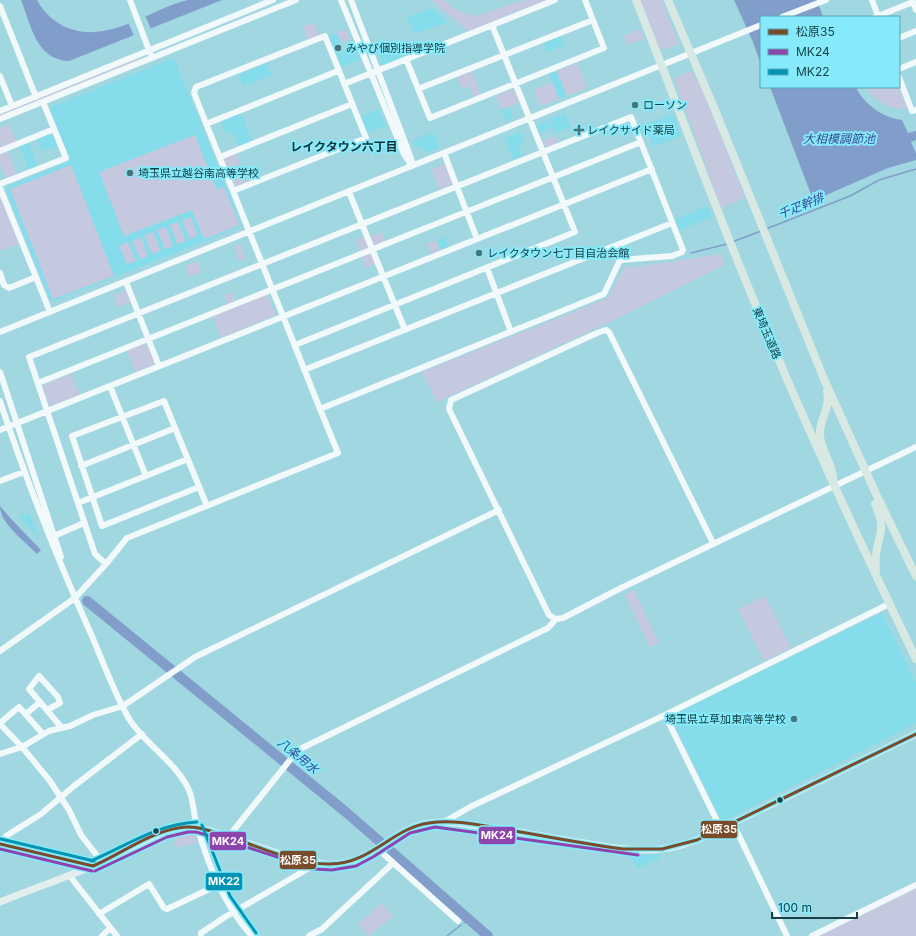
<svg xmlns="http://www.w3.org/2000/svg" width="916" height="936" font-family="Inter,'Noto Sans JP',sans-serif">
	<style>
		.built { fill: #85dcea }
		.green { fill: #c5c9df }
		.water { fill: #819eca }
		.pier { fill: #a1d7e0 }
		.lines { fill: none; stroke-linecap: round; stroke-linejoin: round }
		.stream { stroke: #819eca; stroke-width: 1.5 }
		.river { stroke: #819eca; stroke-width: 10 }
		.minor { stroke: #f1f9fa; stroke-width: 6 }
		.major { stroke: #e2efed; stroke-width: 7 }
		.highway { stroke: #d8e9e3; stroke-width: 8 }
		.bus-1-casing { stroke: #86eafb; stroke-width: 6 }
		.bus-2-casing { stroke: #86eafb; stroke-width: 6 }
		.bus-3-casing { stroke: #86eafb; stroke-width: 6 }
		.bus-1 { stroke: #7a4b2a; stroke-width: 3 }
		.bus-2 { stroke: #8e44ad; stroke-width: 3 }
		.bus-3 { stroke: #0494b3; stroke-width: 3 }
		.poi-dot { fill: #46767d; stroke: #86eafb; stroke-width: 1.5 }
		.bus-dot { fill: #154147; stroke: #86eafb; stroke-width: 1.5 }
		.labels { text-anchor: middle; stroke-width: 4; stroke-linejoin: round; paint-order: stroke }
		.poi-label { font-size: 11px; fill: #154147; stroke: #86eafb; text-anchor: start }
		.street-label { font-size: 11px; fill: #154147; stroke: #86eafb }
		.water-label { font-size: 12px; font-style: italic; fill: #374a92; stroke: #86eafb }
		.neighbourhood-label { font-size: 12px; font-weight: bold; fill: #113137; stroke: #86eafb }
		.line-badge { stroke: #86eafb; stroke-width: 1.5 }
		.badge-label { font-size: 11px; text-anchor: middle; font-weight: bold; fill: #fff }
	</style>
	<rect width="100%" height="100%" fill="#a1d7e0"/>
	<path class="built" d="M432 8 448 22 414 34 407 17Z
		M337 33 341 42 331 46 328 37Z
		M560 35 564 45 547 52 543 42Z
		M396 44 401 58 384 65 381 63 377 51Z
		M354 47 360 60 341 67 336 54Z
		M174 58 241 224 240 227 54 301 50 300 6 189 8 186 70 161 50 110 51 107Z
		M267 63 272 75 243 87 238 75Z
		M557 71 567 96 559 99 549 74Z
		M509 107 513 118 505 121 501 110Z
		M379 109 386 126 367 133 360 117Z
		M241 113 252 141 239 146 233 132 226 135 221 121Z
		M565 113 571 127 555 133 550 119Z
		M673 114 681 136 653 147 649 135 642 137 638 127Z
		M549 121 551 128 540 132 541 135 539 136 536 127 537 125Z
		M433 132 439 147 428 152 414 145 413 140Z
		M520 132 524 143 518 146 522 157 513 160 504 138Z
		M48 134 53 136 57 146 41 151 37 138Z
		M391 139 392 144 385 147 387 151 375 156 372 147Z
		M29 143 37 166 28 169 20 146Z
		M708 206 712 217 680 230 675 219Z
		M445 236 449 246 440 250 436 240Z
		M29 513 39 539 19 516Z
		M882 613 916 683V723L722 822 670 716Z
		M630 854 652 855 661 854 658 859 637 868Z"/>
	<path class="green" d="M431 0H444C472 24 479 15 510 4 522 0 534 0 547 0L468 31Z
		M640 0H662L678 42 677 45 663 50 659 47Z
		M314 23 319 36 308 40 303 27Z
		M345 29 350 39 341 42 337 33Z
		M640 29 644 39 627 45 623 36Z
		M136 59 137 61 0 116V114Z
		M577 63 587 88 567 96 557 71Z
		M472 71 481 96 475 98 470 86 462 89 457 77Z
		M692 71 701 86 745 198 721 208 674 78Z
		M552 82 559 99 540 106 534 90Z
		M866 87H899L908 109C905 109 901 109 898 109 888 108 868 96 866 87Z
		M512 89 515 91 520 102 501 110 496 96Z
		M9 124 16 142 0 148V128Z
		M195 135 216 189 224 187 239 223 238 226 204 239 192 210 124 236 99 172Z
		M555 136 558 143 547 147 543 145 541 141Z
		M7 151 17 174 6 178 0 164V154Z
		M236 153 240 164 227 169 224 162 225 157Z
		M446 164 453 184 439 189 431 169Z
		M71 165 114 276 53 299 10 189Z
		M243 172 248 182 237 187 234 185 230 177Z
		M0 196 20 244 0 251Z
		M191 217 198 236 190 239 182 221Z
		M178 222 186 241 177 244 170 225Z
		M166 227 173 246 165 249 157 230Z
		M153 232 161 251 152 254 144 235Z
		M382 232 385 241 376 245 373 243 371 236Z
		M365 236 369 246 366 249 361 252 356 240Z
		M141 237 148 256 140 259 132 241Z
		M436 240 440 250 431 253 427 243Z
		M128 242 136 261 127 264 119 246Z
		M240 244 246 258 239 261 234 246Z
		M369 254 372 255 375 264 366 268 362 257Z
		M721 254 725 265 612 321 437 402 422 372 608 298 625 266 631 268Z
		M197 261 201 272 189 277 185 266Z
		M126 291 130 303 118 307 114 295Z
		M232 292 236 302 228 305 224 295Z
		M267 294 276 315 221 338 213 316Z
		M144 344 148 347 154 361 153 365 136 372 127 351Z
		M71 374 80 395 52 406 48 404 43 388 45 384Z
		M634 590 659 643 650 647 625 595Z
		M765 596 791 648 764 661 738 609Z
		M192 833 195 835 197 842 177 848 174 836Z
		M916 888V936H817Z
		M382 903 393 917 368 936 358 924Z"/>
	<path class="water" d="M21 0H37C44 13 55 23 68 28 110 44 149 9 188 0 198 0 211 0 222 0L69 61C36 60 31 25 21 0Z
		M734 0H817L823 17H761V65L753 42Z
		M770 87H856C863 104 884 118 902 120L908 133 916 131V140L911 142 916 153V160L888 168 824 196 812 197Z
		M0 506C13 522 27 535 41 550L37 554C25 541 0 524 0 506Z"/>
	<path class="pier" d="M145 15 151 29 134 36 128 22Z"/>
	<g class="lines">
		<path class="stream" d="M766 229 850 196 879 180 916 169
			M732 242 761 231
			M691 253 727 244
			M464 923 468 920
			M447 936 461 925"/>
		<path class="river" d="M87 601 347 813 488 936"/>
		<path class="minor" d="M130 0 150 53
			M341 0 404 154 412 166
			M351 0 408 150 412 162
			M872 0 878 16 875 17
			M0 6 36 97
			M878 16 913 2 916 10
			M782 17 826 0
			M899 38 916 31
			M406 59 430 118 604 48 585 0
			M899 69 916 62
			M0 76 12 106
			M899 77 912 111 916 110
			M344 84 555 0
			M418 89 593 20
			M0 111 273 0
			M0 119 296 0
			M206 124 338 71
			M0 151 54 129
			M444 153 477 239
			M220 157 352 104
			M0 184 66 158 43 102
			M0 188 50 312
			M349 192 405 330
			M487 268 511 332
			M0 273 4 285 9 288 36 277
			M126 282 159 366
			M0 332 761 25
			M295 345 575 232 492 25
			M304 370 672 223
			M0 372 61 557
			M38 383 641 142
			M110 386 146 476
			M0 401C26 480 57 558 91 634 103 662 113 690 128 717 143 743 174 760 188 788 194 800 193 813 197 826 208 865 224 906 252 936
			M0 430 652 169
			M81 466 175 428
			M0 481 24 472
			M199 487 102 526 72 436 164 401 207 506
			M78 503 188 459
			M54 536 84 523
			M713 543 609 332 606 330 597 333 451 400 449 409 547 611 549 615 556 619 563 618 619 589 916 447
			M106 564 95 554 29 357 631 117 683 250 682 252 672 256 620 260 604 294 320 409
			M0 651 75 598 106 564 127 538 338 453 320 409 194 93 196 87 325 36 366 138 233 191
			M47 710 60 703 58 697 39 676 29 689 62 728
			M26 714 40 702
			M665 715 721 829
			M0 723 19 707 43 734
			M0 724 22 747 50 781 69 810 81 835 102 862
			M0 754 22 747 49 731 70 726 93 715 123 706 195 657 499 510
			M444 822 470 807 665 715 889 604
			M733 823 787 936
			M229 836 298 750 548 628 556 619
			M0 844 6 836 41 814 74 786 142 734
			M0 844 93 866
			M378 849 458 921
			M69 875 117 936
			M99 914 149 884 164 908 167 909 218 885
			M102 936 110 928
			M201 936V933L225 917 316 864
			M309 936 322 929 393 863
			M812 936 916 885"/>
		<path class="major" d="M0 902C35 888 70 876 105 861 132 850 163 825 194 827 203 828 211 831 220 834 252 843 306 867 338 864 380 860 397 820 444 822 490 825 538 836 584 843 610 847 636 852 662 849 678 847 693 842 708 835L916 734"/>
		<path class="highway" d="M636 0C677 103 714 206 757 308 806 427 860 543 916 659
			M668 0 715 110 824 379 876 494 916 576
			M827 391C831 410 818 420 820 436 821 452 834 465 833 481
			M875 504C890 535 872 541 876 570"/>
		<defs>
			<path id="bus-1" d="M0 844 93 866
				M93 866C121 854 148 833 178 828 194 825 208 830 223 835 257 845 294 865 330 864 371 864 392 828 429 823 453 819 480 825 504 829 544 836 583 844 623 849H662L697 840 916 734"/>
			<path id="bus-2" d="M0 849 92 871
				M95 871 167 837 188 832H196L228 841 314 869 332 870 356 866 373 857 410 833 435 827 638 855"/>
			<path id="bus-3" d="M202 825 230 896 256 933
				M1 839 94 861
				M91 861C126 846 157 824 197 822"/>
		</defs>
		<use href="#bus-1" class="bus-1-casing"/>
		<use href="#bus-2" class="bus-2-casing"/>
		<use href="#bus-3" class="bus-3-casing"/>
		<use href="#bus-1" class="bus-1"/>
		<use href="#bus-2" class="bus-2"/>
		<use href="#bus-3" class="bus-3"/>
	</g>
	<g class="poi-dot">
		<circle cx="338" cy="48" r="4"/>
		<circle cx="635" cy="105" r="4"/>
		<path d="M577 124h4v4h4v4h-4v4h-4v-4h-4v-4h4z"/>
		<circle cx="130" cy="173" r="4"/>
		<circle cx="479" cy="253" r="4"/>
		<circle cx="794" cy="719" r="4"/>
	</g>
	<g class="bus-dot">
		<circle cx="780" cy="800" r="3.5"/>
		<circle cx="156" cy="831" r="3.5"/>
	</g>
	<g class="labels">
		<g class="poi-label">
			<text x="346" y="52">みやび個別指導学院</text>
			<text x="643" y="109">ローソン</text>
			<text x="587" y="134">レイクサイド薬局</text>
			<text x="138" y="177">埼玉県立越谷南高等学校</text>
			<text x="487" y="257">レイクタウン七丁目自治会館</text>
			<text x="786" y="723" text-anchor="end">埼玉県立草加東高等学校</text>
		</g>
		<g class="street-label">
			<text transform="translate(767 333) rotate(67)" y="4">東埼玉道路</text>
		</g>
		<g class="water-label">
			<text x="839" y="143">大相模調節池</text>
			<text transform="translate(801 206) rotate(-22)" y="4">千疋幹排</text>
			<text transform="translate(298 756) rotate(39)" y="4">八条用水</text>
		</g>
		<g class="neighbourhood-label">
			<text x="344" y="151">レイクタウン六丁目</text>
		</g>
	</g>
	<g class="line-badge">
		<rect x="700" y="820" width="38" height="19" rx="4" fill="#7a4b2a"/>
		<rect x="478" y="826" width="38" height="19" rx="4" fill="#8e44ad"/>
		<rect x="209" y="831" width="38" height="20" rx="4" fill="#8e44ad"/>
		<rect x="279" y="850" width="38" height="20" rx="4" fill="#7a4b2a"/>
		<rect x="205" y="872" width="38" height="19" rx="4" fill="#0494b3"/>
	</g>
	<g class="badge-label">
		<text x="719" y="833">松原35</text>
		<text x="497" y="839">MK24</text>
		<text x="228" y="845">MK24</text>
		<text x="298" y="864">松原35</text>
		<text x="224" y="885">MK22</text>
	</g>
	<rect x="760" y="16" width="140" height="72" fill="#86eafb" stroke="#59a6b3"/>
	<rect x="768" y="29" width="20" height="6" fill="#7a4b2a" stroke="#59a6b3"/>
	<text x="796" y="36" font-size="12" fill="#154147">松原35</text>
	<rect x="768" y="49" width="20" height="6" fill="#8e44ad" stroke="#59a6b3"/>
	<text x="796" y="56" font-size="12" fill="#154147">MK24</text>
	<rect x="768" y="69" width="20" height="6" fill="#0494b3" stroke="#59a6b3"/>
	<text x="796" y="76" font-size="12" fill="#154147">MK22</text>
	<path d="M772 912v6h85v-6" fill="none" stroke="#154147" stroke-width="2"/>
	<text x="778" y="912" font-size="12" fill="#154147" stroke="#86eafb" stroke-width="3" paint-order="stroke">100 m</text>
</svg>
